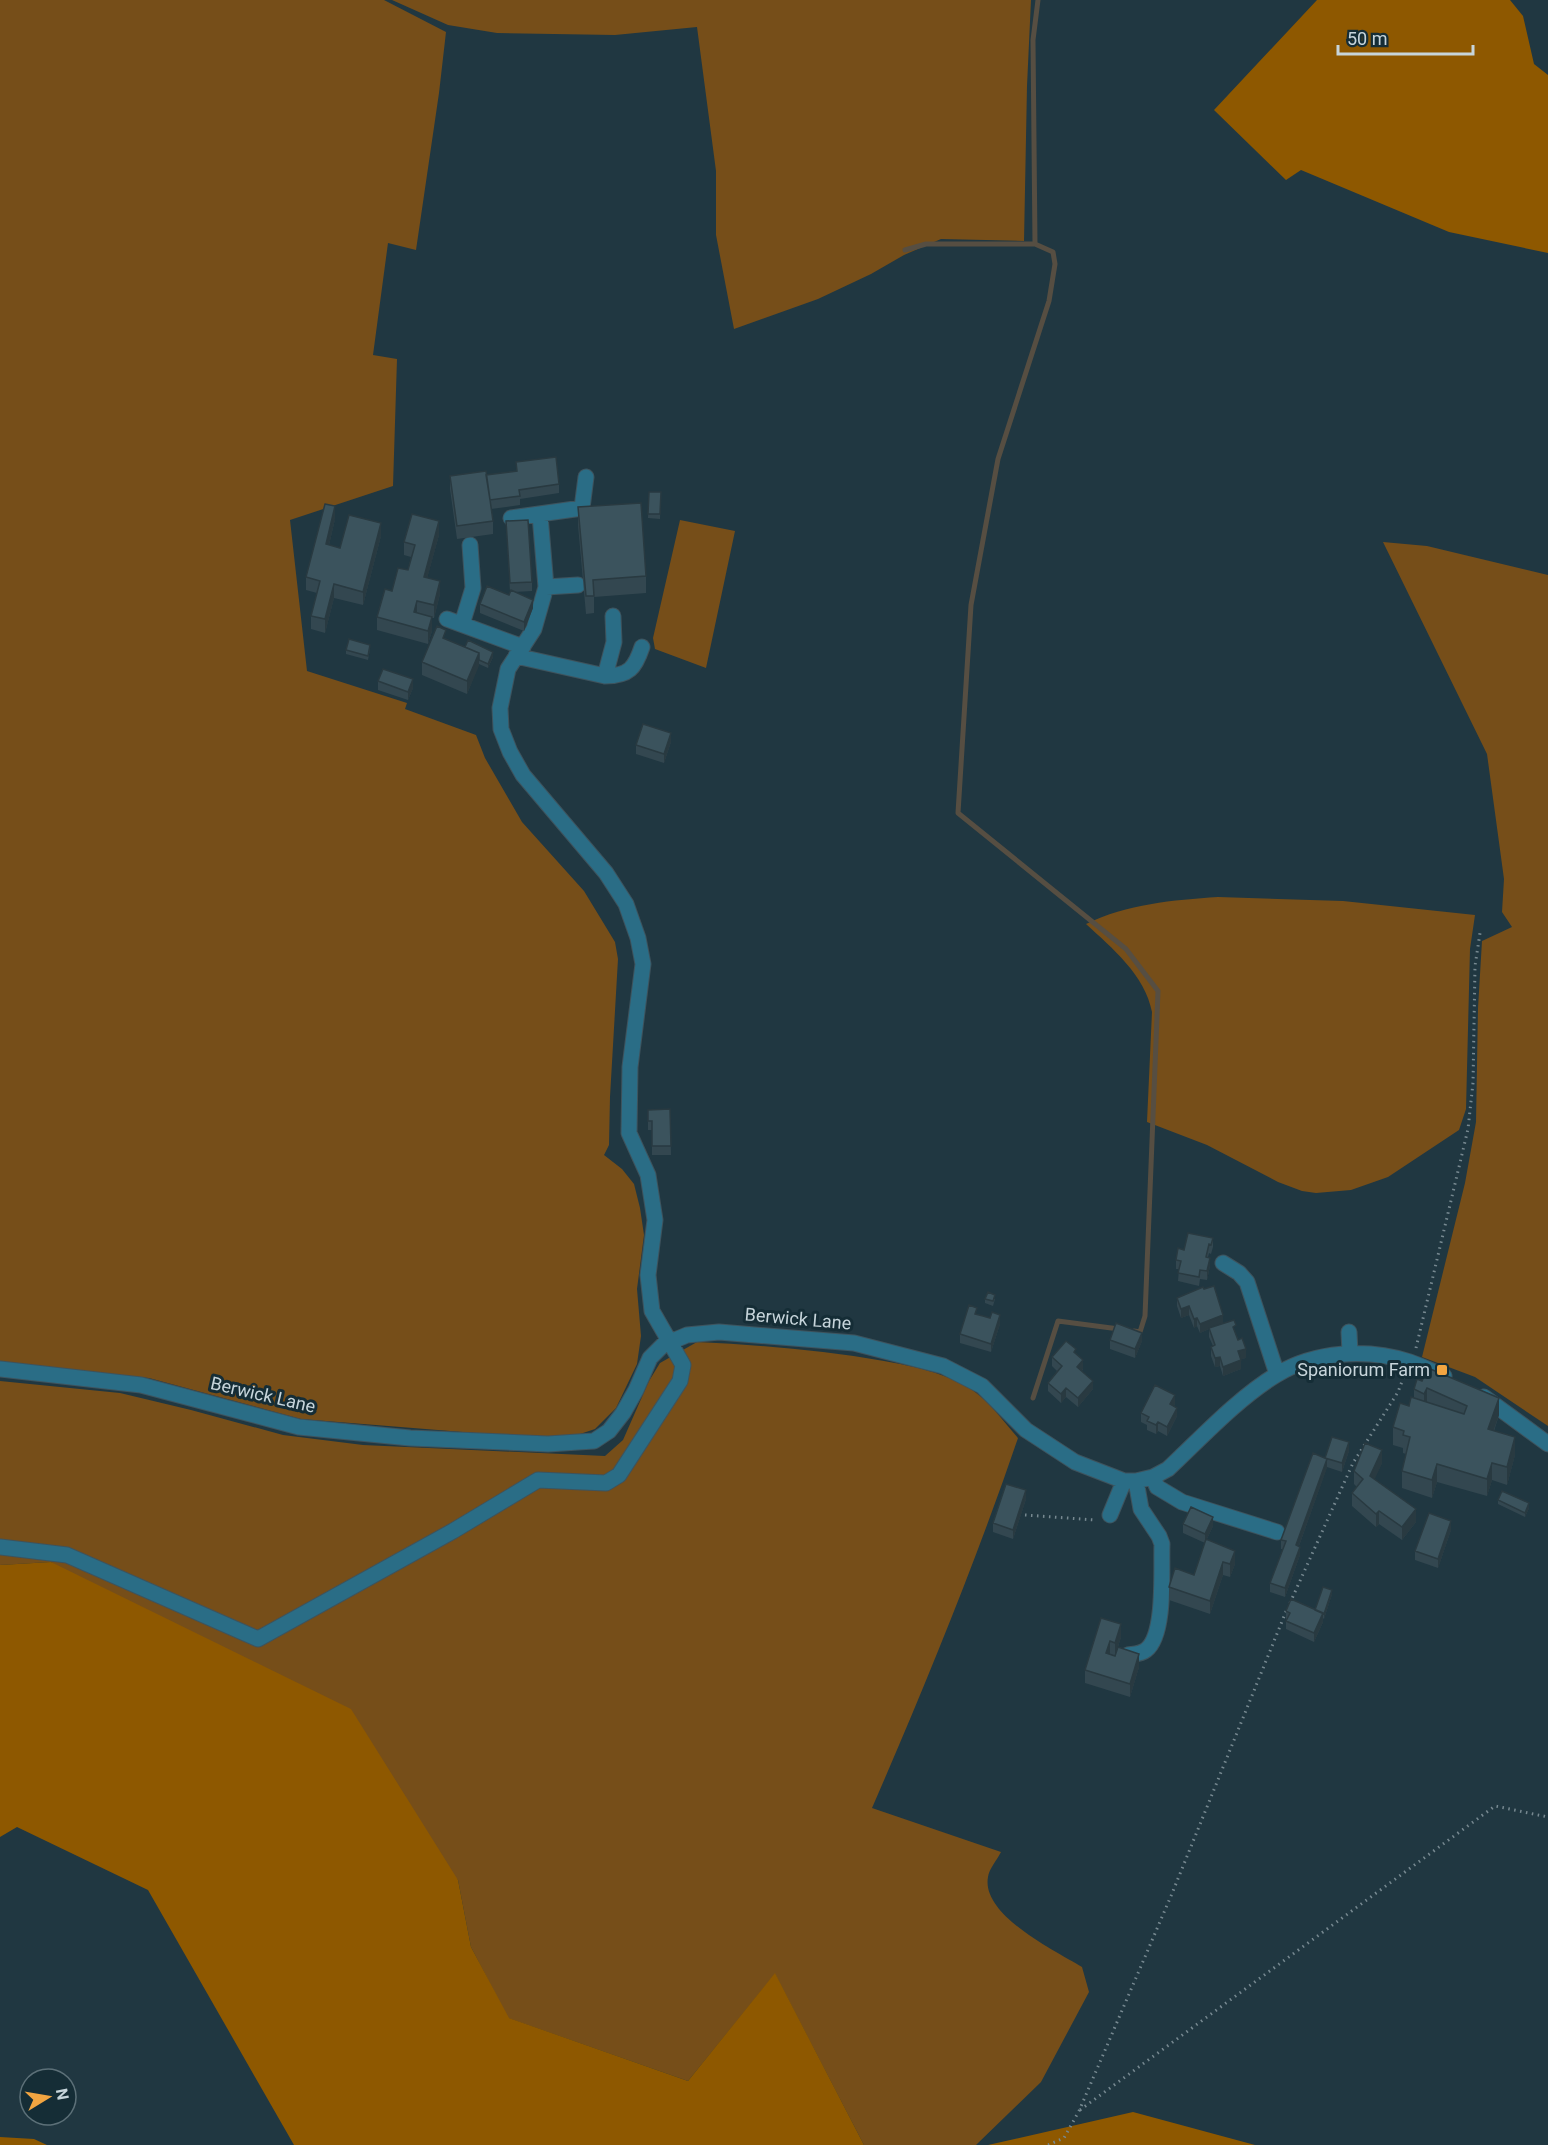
<svg xmlns="http://www.w3.org/2000/svg" width="1548" height="2145" font-family="Roboto,sans-serif">
	<style>
		.green { fill: #764e19 }
		.forest { fill: #8e5800 }
		.lines { fill: none; stroke-linecap: round; stroke-linejoin: round }
		.stream { stroke: #564e42; stroke-width: 5 }
		.minor-casing { stroke: #3e535d; stroke-width: 17 }
		.path { stroke: #778991; stroke-width: 3; stroke-dasharray: 1.5 4.5; stroke-linecap: butt }
		.minor { stroke: #2a6d86; stroke-width: 15 }
		.wall { fill: #334750 }
		.shaded-wall { fill: #293a41 }
		.building { fill: #3b535d; stroke: #293a41; stroke-width: 1.5 }
		.poi-dot { fill: #f2a541; stroke: #152d36; stroke-width: 2 }
		.labels { text-anchor: middle; stroke-width: 6; stroke-linejoin: round; paint-order: stroke }
		.street-label { font-size: 18px; fill: #c7d5db; stroke: #152d36 }
		.poi-label { font-size: 18px; fill: #c7d5db; stroke: #152d36; text-anchor: end }
	</style>
	<rect width="100%" height="100%" fill="#203741"/>
	<path class="green" d="M0 0H384L446 32 439 93 416 250 388 243 373 355 397 359 393 486 290 520 307 671 407 703 405 709 476 735 485 758 522 822 584 891 615 942 618 959 610 1097 609 1145 604 1155 622 1169 634 1184 640 1208 644 1235 637 1289 641 1336 637 1364 616 1408 595 1429 565 1439 500 1435 301 1419 149 1378 0 1362Z
		M392 0H1031L1027 86 1024 241 941 239 904 255 871 274 818 299 734 329 716 235V171L697 27 615 35 497 33 448 25Z
		M680 520 735 531 706 668 655 649 653 638Z
		M1383 542 1427 546 1548 575V1426L1475 1377 1422 1357 1465 1183 1476 1122 1478 1008 1482 941 1512 927 1502 912 1504 879 1487 754Z
		M1218 897 1343 901 1475 915 1470 949 1466 1109 1459 1130 1388 1177 1351 1190 1316 1193 1302 1191 1278 1182 1207 1145 1147 1122 1152 1012C1145 975 1112 948 1086 924 1127 904 1173 900 1218 897Z
		M697 1342C760 1345 822 1350 884 1361 912 1366 946 1373 971 1389 990 1402 1003 1421 1018 1438 975 1564 925 1686 872 1808L1001 1852C997 1860 989 1869 988 1877 981 1915 1055 1951 1082 1967L1089 1992 1041 2082 976 2145H864L775 1974 688 2081 508 2018 471 1947 458 1880 51 1562 0 1565V1381L120 1393 191 1410 283 1435 363 1445 605 1456 623 1440 649 1381 660 1363Z"/>
	<path class="forest" d="M1317 0H1510L1523 16 1534 64 1548 75V253L1449 232 1301 170 1286 180 1214 110Z
		M51 1562 351 1709 458 1880 471 1947 509 2018 688 2081 775 1973 864 2145H294L148 1890 17 1827 0 1837V1565Z
		M1133 2112 1255 2145H988Z
		M0 2137 34 2139 47 2145H0Z"/>
	<g class="lines">
		<path class="stream" d="M1035 244 1033 40 1038 0
			M905 250 926 244H1035L1053 252 1055 264 1049 301 998 459 971 605 958 813 1126 949 1158 991 1145 1316 1140 1332 1134 1331
			M1033 1398 1058 1321 1119 1329"/>
		<defs>
			<path id="minor" d="M511 518 582 508 586 477
				M546 587 578 585
				M447 619 523 647
				M462 624 473 588 470 545
				M516 656 605 676C629 676 635 668 642 647
				M605 676 614 642 613 616
				M1223 1263 1239 1273 1247 1282 1277 1374
				M1349 1332 1350 1353
				M0 1369 141 1385 299 1427 410 1438 548 1444 578 1442 594 1441 609 1431 623 1413 636 1390 650 1358 663 1345 687 1335 719 1332 854 1343 943 1366 982 1386 1026 1430 1075 1462 1124 1481H1136L1153 1477 1168 1469C1201 1438 1238 1398 1276 1375 1315 1351 1367 1348 1410 1362 1422 1366 1433 1372 1444 1376
				M1484 1397 1548 1444
				M1153 1477 1157 1487 1182 1502 1277 1532
				M1110 1515 1124 1481
				M0 1547 67 1555 258 1639 453 1531 538 1480 606 1483 619 1475 680 1381 683 1365 652 1311 648 1275 655 1220 648 1175 629 1133 630 1067 643 964 638 938 626 904 606 873 523 775 510 752 501 729 500 708 508 669 534 629 546 587 540 515
				M1128 1655C1134 1654 1141 1654 1146 1650 1166 1635 1161 1569 1162 1544L1159 1536 1141 1509 1136 1481"/>
		</defs>
		<use href="#minor" class="minor-casing"/>
		<path class="path" d="M1416 1348 1468 1129 1473 1083 1475 966 1480 933
			M1025 1515 1095 1520
			M1290 1603 1353 1463 1398 1392 1404 1376
			M1080 2110 1495 1806 1548 1817
			M1048 2145 1064 2138 1079 2111 1171 1896 1287 1609"/>
		<use href="#minor" class="minor"/>
	</g>
	<path class="wall" d="M516 462 559 484V493L520 499V505L491 509 493 521V534L457 539 450 489V476L486 475 516 471Z
		M649 492H661L660 519 648 518Z
		M578 507 646 576V593L594 597V613L586 614 578 525Z
		M335 519 329 545 340 548 381 536 363 605 334 598 325 633 311 629V616L317 593 306 590V577Z
		M506 521 532 582V591L514 592 533 608 524 631 480 613V604L509 595 510 592Z
		M439 535 427 578 440 594 434 618H432V631L428 644 377 630V617L392 591 408 570 411 557 404 555V542Z
		M446 639 465 647 493 657 488 668 479 664 467 694 422 675V662Z
		M370 649 368 660 346 654V650Z
		M378 681 413 688 408 700 378 690Z
		M671 742 664 763 636 754V745Z
		M670 1109 671 1155H652V1130H648V1110Z
		M1213 1238V1247L1211 1254 1209 1253 1208 1257 1210 1266 1207 1280 1200 1279 1199 1286 1178 1281 1179 1269H1176V1260L1184 1250Z
		M1177 1298 1223 1323 1236 1334 1246 1358 1241 1359V1369L1223 1376 1220 1366 1215 1367 1211 1356V1347L1213 1346 1209 1337V1329L1200 1333 1197 1326 1194 1328 1189 1315 1181 1318 1177 1306Z
		M985 1299H995L993 1306 985 1303Z
		M977 1314 990 1318 1000 1324 991 1352 960 1343V1334Z
		M1110 1340 1142 1341 1135 1358 1110 1349Z
		M1076 1353 1083 1369 1082 1371 1093 1389 1078 1407 1066 1397 1061 1403 1048 1391V1383L1057 1371 1052 1366V1357Z
		M1417 1379 1499 1415 1494 1431 1515 1455 1507 1485 1492 1480 1487 1496 1437 1482 1432 1498 1402 1488V1471L1406 1454 1403 1453V1448L1393 1445V1427L1414 1398V1389Z
		M1175 1404 1174 1406 1177 1416 1167 1436 1158 1431 1156 1434 1147 1430V1425L1141 1422V1413Z
		M1349 1451 1342 1472 1327 1467 1299 1546 1300 1555 1285 1597 1270 1592V1583L1283 1549H1281V1540L1325 1458Z
		M1382 1463 1374 1479 1416 1522 1402 1540 1379 1524 1376 1527 1352 1506V1493L1357 1487 1354 1484V1471Z
		M1026 1499 1013 1539 993 1532V1523Z
		M1498 1500 1529 1508 1525 1517 1498 1504Z
		M1183 1524 1213 1526 1207 1539 1235 1564 1230 1577 1223 1575 1210 1614 1169 1600V1587L1194 1575 1205 1543 1183 1533Z
		M1451 1530 1438 1568 1415 1560V1551Z
		M1332 1594 1324 1619 1323 1618V1622L1314 1642 1286 1629V1611L1315 1610Z
		M1101 1618 1121 1637 1118 1647 1139 1667 1130 1697 1085 1683V1670Z"/>
	<path class="shaded-wall" d="M335 506V519L326 558V544Z
		M439 521V535L424 590V577Z
		M381 523V536L363 605V592Z
		M440 581V594L434 618V605Z
		M334 584V598L325 633V619Z
		M533 600V608L524 631V622Z
		M417 601V614L414 612Z
		M432 617V631L428 644V631Z
		M493 652V657L488 668V664Z
		M479 653V666L467 694V681Z
		M413 679V688L408 700V692Z
		M671 733V742L664 763V754Z
		M1210 1258V1266L1207 1280V1271Z
		M1189 1306V1315L1181 1318V1309Z
		M1000 1315V1324L991 1352V1344Z
		M1223 1315V1323L1200 1333V1324Z
		M1197 1318V1326L1194 1328V1319Z
		M1142 1333V1341L1135 1358V1349Z
		M1246 1349V1358L1238 1360V1351Z
		M1220 1357V1366L1215 1367V1358Z
		M1083 1360V1369L1077 1376V1367Z
		M1241 1360V1369L1223 1376V1367Z
		M1093 1381V1389L1078 1407V1398Z
		M1066 1388V1397L1061 1403V1394Z
		M1427 1388V1405L1424 1411V1394Z
		M1175 1395V1404L1170 1413V1404Z
		M1499 1398V1415L1488 1446V1429Z
		M1177 1408V1416L1167 1436V1427Z
		M1158 1422V1431L1156 1434V1425Z
		M1515 1437V1455L1507 1485V1467Z
		M1349 1442V1451L1342 1472V1463Z
		M1382 1450V1463L1370 1490V1476Z
		M1327 1459V1468L1296 1554V1545Z
		M1492 1463V1480L1487 1496V1479Z
		M1437 1464V1482L1432 1498V1480Z
		M1026 1490V1499L1013 1539V1530Z
		M1529 1503V1508L1525 1517V1513Z
		M1416 1509V1522L1402 1540V1527Z
		M1379 1511V1524L1376 1527V1514Z
		M1213 1517V1526L1205 1543V1534Z
		M1451 1521V1530L1438 1568V1559Z
		M1300 1547V1555L1285 1597V1588Z
		M1235 1551V1564L1230 1577V1564Z
		M1223 1562V1575L1210 1614V1601Z
		M1332 1590V1594L1324 1619V1614Z
		M1323 1613V1622L1314 1642V1633Z
		M1121 1624V1637L1115 1656V1643Z
		M1110 1641V1654L1106 1653Z
		M1139 1654V1667L1130 1697V1684Z"/>
	<path class="building" d="M556 457 559 484 519 490 520 496 490 500 486 475 517 471 516 462Z
		M486 471 493 521 457 526 450 476Z
		M649 492H661L660 514H648Z
		M641 503 646 576 593 580 594 596H586L578 507Z
		M325 504 335 506 326 544 340 548 349 515 381 523 363 592 334 584 325 619 311 616 320 581 306 577Z
		M412 514 439 521 424 577 440 581 434 605 417 601 414 612 432 617 428 631 377 617 385 589 392 591 398 568 408 570 415 545 404 542Z
		M528 520 532 582 510 583 506 521Z
		M487 586 509 595 511 590 533 600 524 622 480 604Z
		M437 626 446 630 443 638 479 653 467 681 422 662Z
		M349 639 370 645 368 656 346 650Z
		M468 640 493 652 488 664 479 660V653L465 647Z
		M383 669 413 679 408 692 378 681Z
		M643 724 671 733 664 754 636 745Z
		M670 1109 671 1146H652V1121H648V1110Z
		M1188 1233 1213 1238 1211 1245 1209 1244 1206 1257 1210 1258 1207 1271 1200 1270 1199 1277 1178 1273 1181 1261 1176 1260 1178 1248 1184 1250Z
		M1214 1286 1223 1315 1200 1324 1197 1318 1194 1319 1189 1306 1181 1309 1177 1298 1203 1287 1204 1289Z
		M988 1292 995 1295 993 1301 985 1299Z
		M969 1305 977 1308 975 1314 983 1316 990 1318 992 1312 1000 1315 991 1344 960 1334Z
		M1234 1320 1236 1325 1233 1327 1238 1340 1242 1338 1246 1349 1238 1351 1241 1360 1223 1367 1220 1357 1215 1358 1211 1347 1215 1345 1209 1328Z
		M1116 1323 1142 1333 1135 1349 1110 1340Z
		M1066 1341 1076 1349 1074 1352 1083 1360 1077 1367 1093 1381 1078 1398 1066 1388 1061 1394 1048 1383 1062 1366 1052 1357Z
		M1428 1368 1499 1398 1488 1429 1515 1437 1507 1467 1492 1463 1487 1479 1437 1464 1432 1480 1402 1471 1410 1437 1403 1435 1404 1431 1393 1427 1400 1403 1409 1406 1411 1397 1464 1414 1467 1406 1427 1388 1424 1394 1414 1389 1417 1379 1422 1381Z
		M1155 1385 1175 1395 1170 1404 1177 1408 1167 1427 1158 1422 1156 1425 1147 1421 1149 1417 1141 1413Z
		M1332 1437 1349 1442 1342 1463 1325 1458Z
		M1365 1443 1382 1450 1370 1476 1416 1509 1402 1527 1379 1511 1376 1514 1352 1493 1363 1479 1354 1471Z
		M1313 1453 1327 1459 1296 1545 1300 1547 1285 1588 1270 1583 1286 1541 1281 1540Z
		M1006 1484 1026 1490 1013 1530 993 1523Z
		M1502 1491 1529 1503 1525 1513 1498 1500Z
		M1191 1507 1213 1517 1205 1534 1183 1524Z
		M1429 1513 1451 1521 1438 1559 1415 1551Z
		M1206 1539 1235 1551 1230 1564 1223 1562 1210 1601 1169 1587 1175 1568 1194 1575Z
		M1323 1587 1332 1590 1324 1614 1315 1610Z
		M1291 1599 1323 1613 1314 1633 1286 1621 1290 1613 1286 1611Z
		M1101 1618 1121 1624 1115 1643 1110 1641 1106 1653 1115 1656 1118 1647 1139 1654 1130 1684 1085 1670Z"/>
	<rect class="poi-dot" x="1436" y="1364" width="12" height="12" rx="3"/>
	<g class="labels">
		<g class="street-label">
			<text transform="translate(798 1319) rotate(5)" y="6">Berwick Lane</text>
			<text transform="translate(263 1395) rotate(13)" y="6">Berwick Lane</text>
		</g>
		<g class="poi-label">
			<text x="1430" y="1376">Spaniorum Farm</text>
		</g>
	</g>
	<g transform="translate(48 2097) rotate(79)"><circle r="28" fill="#152d36" stroke="#5c7078" stroke-width="1.5"/>
	<path d="M0-4.5L10 22L0 15L-10 22Z" fill="#f2a541"/>
	<text y="-9" font-size="16" font-weight="bold" text-anchor="middle" fill="#c7d5db">N</text>
	</g>
	<path d="M1338 45v9h135v-9" fill="none" stroke="#c7d5db" stroke-width="3"/>
	<text x="1347" y="45" font-size="18" fill="#c7d5db" stroke="#152d36" stroke-width="4.5" paint-order="stroke">50 m</text>
</svg>
